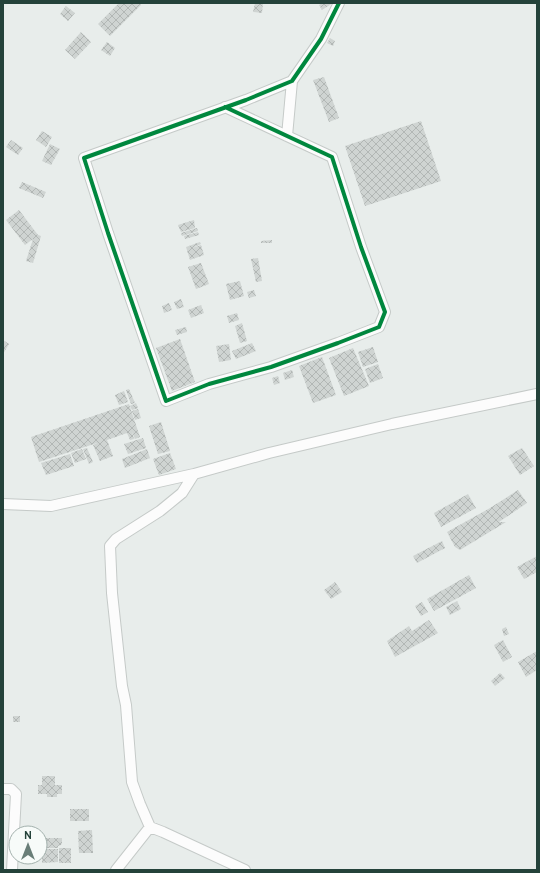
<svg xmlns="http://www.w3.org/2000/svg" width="540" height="873" font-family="Overpass,sans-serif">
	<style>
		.building { fill: url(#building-cross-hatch) }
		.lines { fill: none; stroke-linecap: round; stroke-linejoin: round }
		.street-casing { stroke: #c5cac8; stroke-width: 12 }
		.street { stroke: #fcfcfc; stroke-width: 10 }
		.cycleway-casing { stroke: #f7fbf9; stroke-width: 6 }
		.cycleway { stroke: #00873e; stroke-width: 4 }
	</style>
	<defs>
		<pattern id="building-cross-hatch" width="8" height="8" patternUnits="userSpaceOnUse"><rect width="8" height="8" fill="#cfd4d2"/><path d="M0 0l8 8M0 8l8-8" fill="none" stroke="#b2b7b5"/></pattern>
	</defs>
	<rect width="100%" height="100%" fill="#e8edeb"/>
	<path class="building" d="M119 3H139L141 5 110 36 98 24Z
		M255 3H263L262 13 253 12Z
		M322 3H333L322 10 319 5Z
		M66 6 75 13 68 21 60 14Z
		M81 32 91 42 75 59 65 50Z
		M330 38 335 41 333 46 327 43Z
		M107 42 115 48 110 56 101 50Z
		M324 77 339 118 329 122 313 80Z
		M421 121 441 181 365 206 345 146Z
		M42 131 52 137 46 147 36 140Z
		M11 140 23 148 18 155 6 147Z
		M50 144 60 149 51 165 42 161Z
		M22 182 46 192 43 198 19 188Z
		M19 210 38 235 41 236 33 263 26 261 33 239 25 245 6 220Z
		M194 220 195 228 181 232 178 225Z
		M197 228 198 231 182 236 181 233Z
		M198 232 199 235 185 239 184 236Z
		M272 240V243H261V241Z
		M200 242 201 244 192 248 201 245 204 255 190 260 186 247Z
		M258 258 262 281 256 282 251 259Z
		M201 263 209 284 196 289 188 267Z
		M240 281 244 296 230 300 226 284Z
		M254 290 256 296 249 298 247 292Z
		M181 299 184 307 177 309 174 302Z
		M169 303 172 310 164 313 162 306Z
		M201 305 204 313 191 318 188 310Z
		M237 313 239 320 229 323 227 316Z
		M242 323 247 341 240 343 235 326Z
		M186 327 187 332 177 335 175 330Z
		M180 339 195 382 172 391 156 348Z
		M3 340 9 344 3 354Z
		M252 343 256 351 236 359 232 351Z
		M229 344 231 360 219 362 216 346Z
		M373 347 378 362 363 367 358 352Z
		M353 348 369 386 344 396 329 358Z
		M322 357 336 395 313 403 299 366Z
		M378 364 383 378 370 383 365 369Z
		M292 370 294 377 285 380 283 373Z
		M278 376 280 383 274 385 272 378Z
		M129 389 135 403 131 404 126 390Z
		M124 391 128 402 119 405 115 395Z
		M136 403 138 408 132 410 130 406Z
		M129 404 140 437 135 439 132 432 134 439 130 440 127 433 107 440 113 456 100 461 93 445 97 443 39 462 31 437Z
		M138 409 141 418 135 420 132 411Z
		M161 422 170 451 158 454 149 426Z
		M143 438 146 448 128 454 124 444Z
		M87 448 93 462 89 464 83 449Z
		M522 448 534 466 520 475 508 456Z
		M82 449 86 459 75 463 71 453Z
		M147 449 150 458 125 468 122 459Z
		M170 453 176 469 159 475 153 459Z
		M70 454 74 466 46 475 41 463Z
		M518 490 527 503 499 522H506L460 550 455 547 447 532 490 508Z
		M468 494 476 508 441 527 434 513Z
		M442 541 445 548 417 563 413 556Z
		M537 556V572L524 579 517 567Z
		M469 575 476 588 434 611 427 599Z
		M335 582 342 592 331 599 324 590Z
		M457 601 461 609 450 615 446 607Z
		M422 602 428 612 421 616 415 606Z
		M429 620 438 633 395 657 387 641 409 626 412 631Z
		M506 627 509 634 504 636 502 629Z
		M503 640 512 657 503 662 494 645Z
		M537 651V670L526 677 518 662Z
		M500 673 505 678 495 686 491 681Z
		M13 716H20V722H13Z
		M42 776H55V785H62V794H57V797H47V794H38V785H42Z
		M70 809H89V821H70Z
		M92 830 93 853H79L78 831Z
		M42 838H62V843L61 845 58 846V848H43Z
		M59 848H71V863H59Z
		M42 849H58V862L42 863Z"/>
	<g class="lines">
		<defs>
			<path id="street" d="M225 107 332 157 361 247 385 312 379 327 338 343 271 367 209 384 166 401 108 233 84 158 246 100 292 81 321 39 339 3
				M287 136 292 81
				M3 504 51 506 194 474 269 453 392 424 537 394
				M3 789H11L16 794 12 870
				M150 827 140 804 132 782 126 705 122 686 112 593 110 546 116 539 160 511 182 493 194 474
				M116 870 150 827 163 832 245 870"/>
		</defs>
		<use href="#street" class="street-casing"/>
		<use href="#street" class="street"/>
		<defs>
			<path id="cycleway" d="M225 107 332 157 361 247 385 312 379 327 338 343 271 367 209 384 166 401 108 233 84 158 246 100 292 81 321 39 339 3"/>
		</defs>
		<use href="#cycleway" class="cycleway-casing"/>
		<use href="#cycleway" class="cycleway"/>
	</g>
	<rect width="540" height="873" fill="none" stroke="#24423a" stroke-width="8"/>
	<g transform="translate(28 845)"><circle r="19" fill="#f7fbf9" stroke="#a3b1ad"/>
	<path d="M0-3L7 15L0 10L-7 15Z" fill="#697e78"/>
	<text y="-6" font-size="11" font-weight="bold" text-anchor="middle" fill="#24423a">N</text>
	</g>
</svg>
